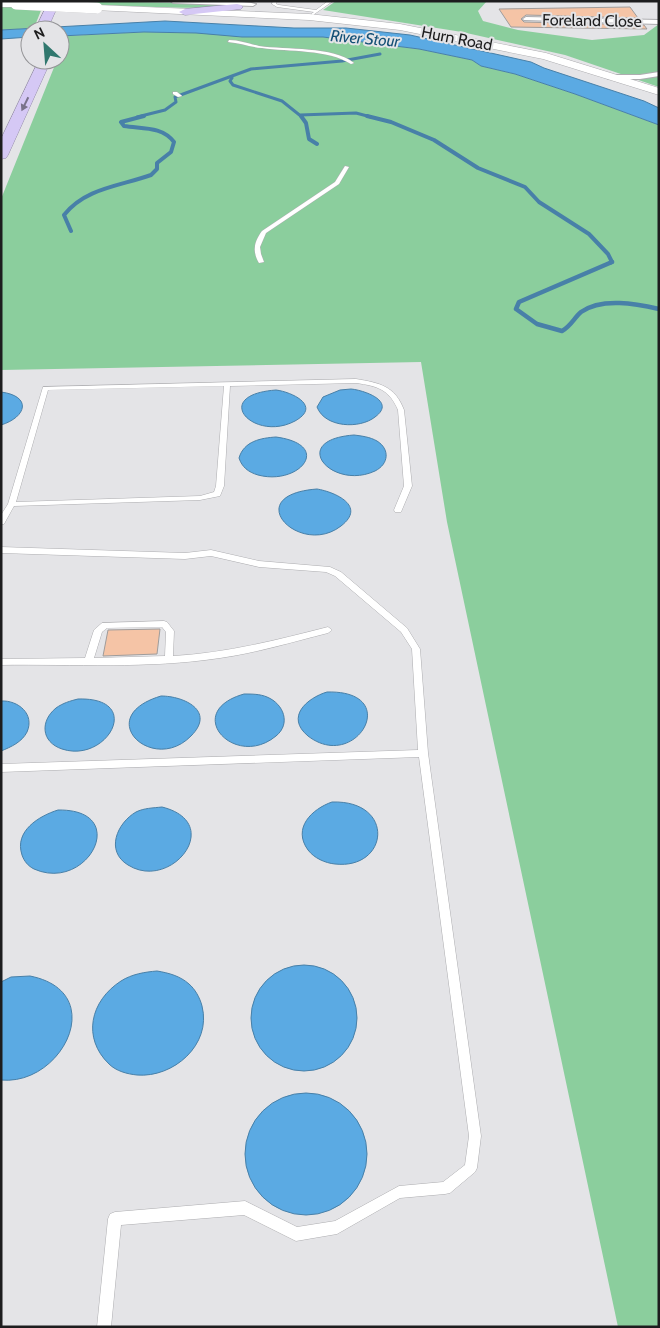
<svg xmlns="http://www.w3.org/2000/svg" width="660" height="1328" font-family="Cabin,sans-serif">
	<style>
		.green { fill: #8bce9d }
		.water { fill: #5baae3; stroke: #4880a8 }
		.lines { fill: none; stroke-linecap: round; stroke-linejoin: round }
		.stream-far2 { stroke: #4880a8; stroke-width: 3 }
		.stream-far1 { stroke: #4880a8; stroke-width: 4 }
		.stream { stroke: #4880a8; stroke-width: 4.5 }
		.building { fill: #f5c4a6; stroke: #9f9c9b }
		.lane-casing { stroke: #adadb0; stroke-width: 1 }
		.street-casing { stroke: #adadb0; stroke-width: 2 }
		.secondary-casing { stroke: #adadb0; stroke-width: 1 }
		.highway-casing { stroke: #958caa; stroke-width: 1 }
		.lane { fill: #fff; fill-rule: evenodd }
		.street { fill: #fff; fill-rule: evenodd }
		.secondary { fill: #fff; fill-rule: evenodd }
		.highway { fill: #d5c8f5; fill-rule: evenodd }
		.secondary-bridge-casing { stroke: #adadb0; stroke-width: 11; stroke-linecap: butt }
		.secondary-bridge { stroke: #fff; stroke-width: 11 }
		.oneway { fill: #79728a }
		.labels { text-anchor: middle; stroke-width: 4; stroke-linejoin: round; paint-order: stroke }
		.far-street-label { font-size: 16px; fill: #1d1d1e; stroke: #e4e4e7 }
		.far-water-label { font-size: 16px; font-style: italic; fill: #155076; stroke: #e4e4e7 }
	</style>
	<rect width="100%" height="100%" fill="#e4e4e7"/>
	<path class="green" d="M79 1 186 3 185 1H234C210 11 182 7 156 7 130 6 104 6 78 3Z
		M336 1H487L478 11 483 21 518 30 592 40 644 35 659 24V87L565 55 462 32 323 10Z
		M1 5 42 8 34 28 1 30Z
		M144 32 219 33 242 37H323L419 49 472 60 481 66 515 74 575 94 659 125V1327H618L447 522 421 362 1 370V199L57 60H60V52L66 36Z"/>
	<path class="water" d="M165 21 294 28H346L410 35 531 62 544 68 644 101 659 108V125L575 94 515 74 481 66 472 60 419 49 323 37H242L196 33 144 32 60 36V30H30V37L1 39V30Z
		M351 389C363 390 397 401 375 417 360 429 325 428 317 407L323 397 340 390Z
		M276 390C292 392 322 406 295 421 254 443 209 395 276 390Z
		M1 392C32 396 27 417 1 425Z
		M354 435C362 436 370 437 377 441 390 449 389 464 375 471 332 491 287 440 354 435Z
		M276 437C334 445 299 486 258 475 248 472 242 467 239 458 244 441 261 438 276 437Z
		M317 489C335 492 367 506 341 526 300 558 238 495 317 489Z
		M327 692C404 690 356 773 308 736 285 717 307 698 327 692Z
		M244 694C252 694 260 694 267 697 284 704 291 724 276 736 235 770 181 712 244 694Z
		M161 696C184 696 216 711 191 736 153 775 91 717 161 696Z
		M78 699C145 697 107 764 62 749 41 742 40 721 56 708 63 703 70 701 78 699Z
		M1 701C18 700 35 714 27 732 22 742 11 747 1 751Z
		M332 802C396 800 389 870 335 864 325 863 314 858 308 850 292 828 312 809 332 802Z
		M162 807C226 823 171 892 128 865 105 851 117 823 136 812 144 808 153 808 162 807Z
		M58 810C132 809 88 893 34 869 28 866 24 861 22 855 14 831 39 816 58 810Z
		M251 1018a53 53 0 1 1 106 0a53 53 0 1 1-106 0Z
		M157 971C169 973 180 976 189 984 195 989 200 998 202 1006 212 1045 173 1078 137 1075 127 1074 116 1071 109 1064 82 1038 90 1001 121 981 132 974 145 972 157 971Z
		M30 976C110 992 62 1086 1 1080V982L11 977Z
		M245 1154a61 61 0 1 1 122 0a61 61 0 1 1-122 0Z"/>
	<g class="lines">
		<path class="stream-far2" d="M232 78 230 81 233 85 282 101 302 117
			M300 115 356 113 371 117
			M137 117 165 110 176 102 175 97 251 69 342 61 380 54"/>
		<path class="stream-far1" d="M301 116 306 123 309 139 317 144
			M367 116 391 122 434 140 478 168 525 187 539 202 589 234 608 254 612 262 610 263
			M71 231 64 215C85 188 120 186 151 175L157 169V163L171 152 174 142C162 126 142 129 124 126L121 122 144 116"/>
		<path class="stream" d="M612 262 519 302 516 309 537 324 562 331C571 326 574 318 581 312 602 297 637 304 659 309"/>
	</g>
	<path class="building" d="M630 7 638 18 526 15 521 19 524 22 644 25 647 29 511 27 499 9Z
		M160 629 157 654 103 656 108 630Z"/>
	<g class="lines">
		<defs>
			<path id="lane" d="M273 1H277L276 4 279 5 316 10 328 1H333L313 15 311 14 314 12 277 7 272 4Z
				M229 40C240 40 249 44 259 46 286 50 333 46 354 63L351 64C328 49 289 52 262 48 250 47 240 43 228 42Z
				M173 92H177L182 96 178 97 173 94Z
				M345 166 349 167 339 184 266 233 260 247 261 254 264 262 259 263C252 251 254 242 262 231L335 182Z
				M356 379C380 383 395 386 404 410L412 486 401 512H395L394 510 404 486 398 410C389 389 377 386 356 383L230 386 224 486 220 496 200 500 14 506 4 524H1V515L8 504 43 387ZM224 386 216 486 214 492 200 496 16 502 48 390Z
				M1 547 185 553 211 550 259 561 330 567 341 572 407 628 420 649 428 753 481 1136 477 1168 475 1172 450 1193 445 1194 400 1198 337 1234 296 1241 244 1215 121 1225 111 1327H97L108 1219 110 1214 115 1212 245 1201 297 1227 335 1221 399 1186 443 1182 465 1165 469 1136 419 757 1 772V764L418 750 412 649 401 632 335 576 326 572 259 567 211 556 185 559 1 553Z
				M164 621 167 622 174 631 173 656C227 653 277 640 328 627L332 630 328 633C292 642 256 653 220 658 148 669 74 664 1 665V659L85 658 94 630 102 623ZM162 627 166 632 165 656 94 658 102 632 107 628Z"/>
			<path id="street" d="M170 1C186 1 246 0 256 4L253 6 173 3Z
				M526 17 659 20V24L524 20 523 19Z
				M659 72V76L640 79H609L605 77 609 75H640Z"/>
			<path id="secondary" d="M1 1H17L21 4 16 7H1Z
				M97 5 309 14 400 24 546 53 659 88V95L543 59 400 30 309 20 94 10V6Z"/>
			<path id="highway" d="M49 1H60L47 30H35Z
				M237 4 241 5 243 7 241 9 185 15 179 12 185 9Z
				M39 60H51L8 155 6 158 1 159V139Z"/>
		</defs>
		<use href="#lane" class="lane-casing"/>
		<use href="#street" class="street-casing"/>
		<use href="#secondary" class="secondary-casing"/>
		<use href="#highway" class="highway-casing"/>
		<use href="#lane" class="lane"/>
		<use href="#street" class="street"/>
		<use href="#secondary" class="secondary"/>
		<use href="#highway" class="highway"/>
		<defs>
			<path id="secondary-bridge" d="M16 4 97 8"/>
		</defs>
		<use href="#secondary-bridge" class="secondary-bridge-casing"/>
		<use href="#secondary-bridge" class="secondary-bridge"/>
	</g>
	<defs><path id="oneway-solid" d="M-6-.8H1V-3.2L6.5 0L1 3.2V.8H-6Z" transform="scale(1.25)"/></defs>
	<use class="oneway" href="#oneway-solid" transform="translate(25 104) rotate(116)"/>
	<g class="labels">
		<g class="far-street-label">
			<text transform="translate(592 20) rotate(1)" y="6">Foreland Close</text>
			<text transform="translate(457 38) rotate(11)" y="6">Hurn Road</text>
		</g>
		<g class="far-water-label">
			<text transform="translate(365 38) rotate(5)" y="6">River Stour</text>
		</g>
	</g>
	<rect width="660" height="1328" fill="none" stroke="#1d1d1e" stroke-width="5"/>
	<g transform="translate(45 45) rotate(334)"><circle r="24" fill="#e4e4e7" stroke="#949497"/>
	<path d="M0-4L9 19L0 12L-9 19Z" fill="#30776e"/>
	<text y="-8" font-size="14" font-weight="bold" text-anchor="middle" fill="#1d1d1e">N</text>
	</g>
</svg>
